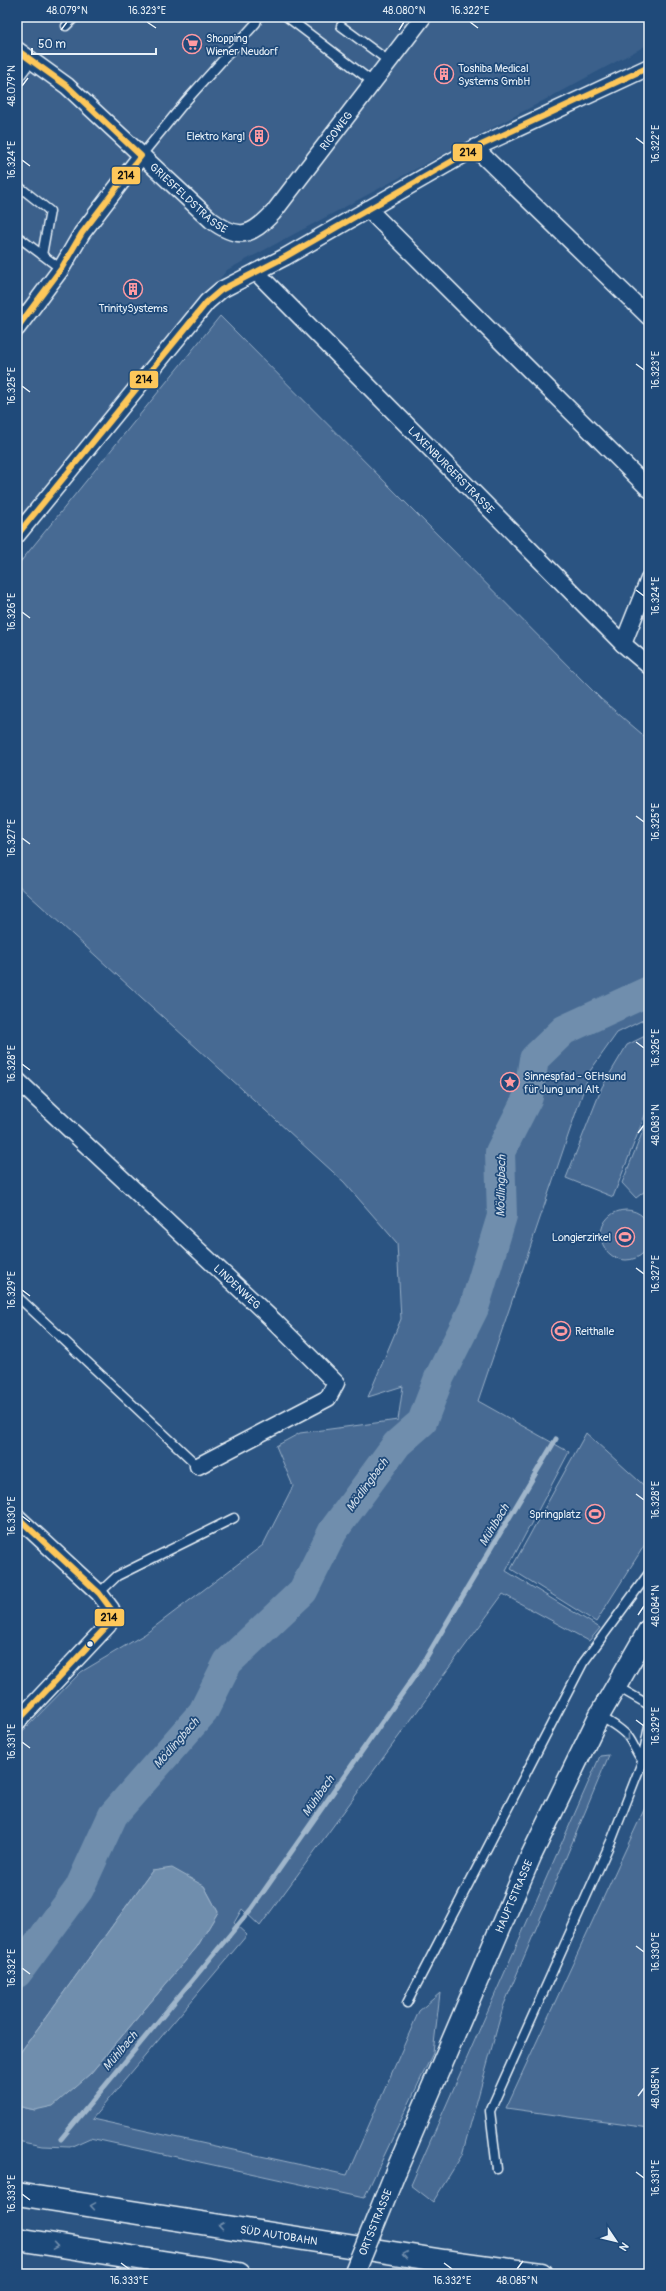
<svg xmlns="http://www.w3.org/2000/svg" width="666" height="2291" font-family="Pangolin,sans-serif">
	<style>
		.built { fill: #3a608b }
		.green { fill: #476b93; stroke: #98aec6 }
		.water { fill: #708ead; stroke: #a0b6cb }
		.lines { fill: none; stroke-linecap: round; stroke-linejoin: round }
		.stream { stroke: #a0b6cb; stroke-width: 5 }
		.river { stroke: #708ead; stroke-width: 30 }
		.service-casing { stroke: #e8f1f8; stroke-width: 11 }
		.minor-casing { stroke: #e8f1f8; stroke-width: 19 }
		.tertiary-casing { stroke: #e8f1f8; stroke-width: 23 }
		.motorway-casing { stroke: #e8f1f8; stroke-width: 25 }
		.service { stroke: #1f4a7a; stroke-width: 8 }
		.minor { stroke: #1f4a7a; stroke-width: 16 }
		.tertiary { stroke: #1f4a7a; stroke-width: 20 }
		.motorway { stroke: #1f4a7a; stroke-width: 22 }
		.tertiary-bridge-casing { stroke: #e8f1f8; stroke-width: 23; stroke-linecap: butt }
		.tertiary-bridge { stroke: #1f4a7a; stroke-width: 20 }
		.bus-1-casing { stroke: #1f4a7a; stroke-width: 9 }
		.bus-1 { stroke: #fdc75a; stroke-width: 6 }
		.oneway { stroke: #6f8dac }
		.ticks { fill: none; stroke: #e8f1f8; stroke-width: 1.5 }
		.bus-dot { fill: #e8f1f8; stroke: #1f4a7a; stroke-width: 1.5 }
		.labels { text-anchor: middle; stroke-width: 3.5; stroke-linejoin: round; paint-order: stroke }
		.poi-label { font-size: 11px; fill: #e8f1f8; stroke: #1f4a7a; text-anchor: start }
		.street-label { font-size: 11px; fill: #e8f1f8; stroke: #1f4a7a }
		.water-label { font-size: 12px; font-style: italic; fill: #d0dde9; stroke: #1f4a7a }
		.line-badge { stroke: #1f4a7a; stroke-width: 1.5 }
		.pale-badge-label { font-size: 11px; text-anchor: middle; font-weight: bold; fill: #111 }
		.neatline { fill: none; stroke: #e8f1f8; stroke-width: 1.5 }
		.ticks-label { font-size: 10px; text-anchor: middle; fill: #e8f1f8 }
	</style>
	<rect width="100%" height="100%" fill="#2b5482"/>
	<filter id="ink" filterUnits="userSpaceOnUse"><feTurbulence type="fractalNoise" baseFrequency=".025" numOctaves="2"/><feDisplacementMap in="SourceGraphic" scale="8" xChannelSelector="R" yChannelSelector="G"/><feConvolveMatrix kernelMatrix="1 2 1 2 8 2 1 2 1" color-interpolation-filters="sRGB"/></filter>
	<g filter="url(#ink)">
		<path class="built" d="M17 17H649V44L227 270 17 523Z"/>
		<path class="green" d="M220 316 601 699 649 740V1017L617 1033 590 1071 478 1401 569 1452 506 1571 600 1628 589 1641 503 1594 260 1926 242 1909 234 1923 247 1935 92 2119 347 2175 419 2011 440 1993 433 2053 364 2198 90 2138 70 2147 42 2146 17 2141V2106L35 2110 90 2074 197 1947 218 1912 204 1886 152 1871 17 2057V1737L81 1672 145 1634 263 1545 293 1486 276 1446 300 1433 398 1420 403 1386 368 1397 401 1319 397 1243 344 1182 17 884V566Z
			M649 1034V1105L613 1197 566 1178 602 1087 627 1045Z
			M649 1116V1188L636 1198 622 1183Z
			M601 1235a25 25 0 1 1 50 0a25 25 0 1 1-50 0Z
			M586 1433 649 1490V1538L596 1622 511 1569Z
			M609 1755 503 2007 462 2155 433 2202 411 2185 600 1756Z
			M649 1799V2128L506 2108Z"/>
		<path class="water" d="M172 1868 204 1886 218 1912 197 1947 90 2074 53 2106 35 2110 17 2106V2057L152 1871Z"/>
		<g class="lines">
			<path class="stream" d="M61 2139 252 1908 420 1668 556 1439"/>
			<path class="river" d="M17 1973 79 1889 113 1815 203 1712 228 1662 303 1591 333 1531 397 1444 422 1422 439 1378 474 1308 502 1216 500 1152 528 1097 534 1059 564 1030 649 991"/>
			<defs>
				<path id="service" d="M287 17 374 83
					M66 26 75 17
					M341 26 390 62
					M17 80 32 60
					M141 156 185 102 256 23 258 17
					M17 185 50 211 42 255
					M17 236 61 269
					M17 1296 198 1466
					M99 1593 117 1576 234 1518
					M616 1686 649 1705
					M599 1716C610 1722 622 1729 629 1738 636 1748 638 1760 649 1765
					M407 2003 583 1663 649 1573
					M497 2169 490 2111 612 1839 642 1762 649 1726"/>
				<g id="minor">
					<path id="s1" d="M17 50 67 86 211 220C239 241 251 236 273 213L423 17"/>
					<path d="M475 148 649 317"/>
					<path d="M368 209 649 489"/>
					<path id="s2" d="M256 272 623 644 649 666"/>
					<path d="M17 328 61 269 82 233 141 156"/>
					<path d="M17 535 207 302 221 290 285 257 475 148 649 67"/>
					<path d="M623 644 649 579"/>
					<path id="s3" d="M17 1080 274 1321 336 1383 328 1398 198 1466"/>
					<path d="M17 1517 99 1593 111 1609 108 1625 17 1722"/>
				</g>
				<g id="tertiary">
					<path id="s4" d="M396 2171 531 1856 599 1716 649 1629"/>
				</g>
				<g id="motorway">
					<path id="s5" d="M17 2194 444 2261 541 2274"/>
					<path d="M17 2239 239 2274"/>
				</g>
			</defs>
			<use href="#service" class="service-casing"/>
			<use href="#minor" class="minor-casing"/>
			<use href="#tertiary" class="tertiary-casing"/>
			<use href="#motorway" class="motorway-casing"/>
			<use href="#service" class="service"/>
			<use href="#minor" class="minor"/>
			<use href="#tertiary" class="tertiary"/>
			<use href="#motorway" class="motorway"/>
			<defs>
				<g id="tertiary-bridge">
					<path id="s6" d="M354 2274 396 2171"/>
				</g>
			</defs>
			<use href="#tertiary-bridge" class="tertiary-bridge-casing"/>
			<use href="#tertiary-bridge" class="tertiary-bridge"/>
			<defs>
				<path id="bus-1" d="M17 50 67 86 141 156 82 233 61 269 17 328
					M17 535 207 302 221 290 285 257 475 148 649 67
					M17 1517 99 1593 111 1609 108 1625 17 1722"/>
			</defs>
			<use href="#bus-1" class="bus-1-casing"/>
			<use href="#bus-1" class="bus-1"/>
		</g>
		<defs><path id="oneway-chevron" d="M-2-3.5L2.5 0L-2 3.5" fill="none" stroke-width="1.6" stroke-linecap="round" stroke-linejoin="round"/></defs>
		<g class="oneway">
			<use href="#oneway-chevron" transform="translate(627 1738) rotate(50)"/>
			<use href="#oneway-chevron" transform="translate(93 2206) rotate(-171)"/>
			<use href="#oneway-chevron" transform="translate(221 2226) rotate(-171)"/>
			<use href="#oneway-chevron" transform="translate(55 2246) rotate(9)"/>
			<use href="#oneway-chevron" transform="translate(405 2255) rotate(-171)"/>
		</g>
	</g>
	<path class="ticks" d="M147 22 156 28M470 22 478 28M61 30 67 22M399 30 404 22M22 86 28 78M636 138 644 144M22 160 30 166M636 364 644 370M22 386 30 392M636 590 644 596M22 612 30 618M636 816 644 822M22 838 30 844M636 1042 644 1048M22 1064 30 1070M638 1133 644 1125M636 1268 644 1274M22 1290 30 1296M636 1494 644 1500M22 1516 30 1522M638 1615 644 1606M636 1720 644 1726M22 1742 30 1748M636 1946 644 1952M22 1968 30 1974M638 2096 644 2088M636 2172 644 2178M22 2194 30 2200M121 2263 129 2269M444 2263 452 2269M517 2269 523 2261"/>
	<defs>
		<symbol id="supermarket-ring" viewBox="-11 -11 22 22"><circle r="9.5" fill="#1f4a7a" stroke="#ff9aa2" stroke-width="1.5"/><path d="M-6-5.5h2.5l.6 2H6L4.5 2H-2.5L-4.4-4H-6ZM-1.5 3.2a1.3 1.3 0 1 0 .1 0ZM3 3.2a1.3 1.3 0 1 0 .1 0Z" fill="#ff9aa2"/></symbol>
		<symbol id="building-ring" viewBox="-11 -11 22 22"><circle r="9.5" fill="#1f4a7a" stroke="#ff9aa2" stroke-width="1.5"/><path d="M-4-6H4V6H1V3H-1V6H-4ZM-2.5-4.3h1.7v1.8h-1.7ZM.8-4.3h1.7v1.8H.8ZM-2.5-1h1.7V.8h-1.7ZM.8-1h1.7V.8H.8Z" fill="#ff9aa2"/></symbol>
		<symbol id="sight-ring" viewBox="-11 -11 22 22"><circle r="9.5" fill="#1f4a7a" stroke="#ff9aa2" stroke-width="1.5"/><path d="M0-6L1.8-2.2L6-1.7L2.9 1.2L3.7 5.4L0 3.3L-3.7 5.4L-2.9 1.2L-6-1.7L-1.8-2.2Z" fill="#ff9aa2"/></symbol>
		<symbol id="stadium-ring" viewBox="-11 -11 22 22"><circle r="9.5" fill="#1f4a7a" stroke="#ff9aa2" stroke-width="1.5"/><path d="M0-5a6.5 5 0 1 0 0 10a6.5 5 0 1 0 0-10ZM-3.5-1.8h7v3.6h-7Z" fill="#ff9aa2"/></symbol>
	</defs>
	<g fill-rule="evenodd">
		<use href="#supermarket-ring" x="181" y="33" width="22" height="22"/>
		<use href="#building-ring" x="433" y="63" width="22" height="22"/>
		<use href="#building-ring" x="248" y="125" width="22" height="22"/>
		<use href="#building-ring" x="122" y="278" width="22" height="22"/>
		<use href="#sight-ring" x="499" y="1071" width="22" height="22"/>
		<use href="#stadium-ring" x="614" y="1226" width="22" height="22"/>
		<use href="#stadium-ring" x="550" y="1320" width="22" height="22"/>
		<use href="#stadium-ring" x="584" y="1503" width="22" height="22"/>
	</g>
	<circle class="bus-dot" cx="90" cy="1644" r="3.5"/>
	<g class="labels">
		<g class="poi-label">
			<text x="206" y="42">Shopping<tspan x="206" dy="13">Wiener Neudorf</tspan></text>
			<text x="458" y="72">Toshiba Medical<tspan x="458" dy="13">Systems GmbH</tspan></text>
			<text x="245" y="140" text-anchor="end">Elektro Kargl</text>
			<text x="133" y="312" text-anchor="middle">TrinitySystems</text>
			<text x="524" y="1080">Sinnespfad - GEHsund<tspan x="524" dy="13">für Jung und Alt</tspan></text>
			<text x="611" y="1241" text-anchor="end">Longierzirkel</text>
			<text x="575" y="1335">Reithalle</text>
			<text x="581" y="1518" text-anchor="end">Springplatz</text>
		</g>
		<g class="street-label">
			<text dy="4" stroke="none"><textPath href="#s1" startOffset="434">RICOWEG</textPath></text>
			<text dy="4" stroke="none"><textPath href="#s1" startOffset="227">GRIESFELDSTRASSE</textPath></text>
			<text dy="4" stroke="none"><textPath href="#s2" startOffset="278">LAXENBURGERSTRASSE</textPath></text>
			<text dy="4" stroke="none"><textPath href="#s3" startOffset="302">LINDENWEG</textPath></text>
			<text dy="4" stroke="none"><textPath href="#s4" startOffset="299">HAUPTSTRASSE</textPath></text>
			<text dy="4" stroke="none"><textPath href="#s6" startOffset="56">ORTSSTRASSE</textPath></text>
			<text dy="4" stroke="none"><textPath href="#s5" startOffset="265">SÜD AUTOBAHN</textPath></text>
		</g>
		<g class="water-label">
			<text transform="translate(501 1186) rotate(-89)" y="4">Mödlingbach</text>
			<text transform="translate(367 1485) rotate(-54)" y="4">Mödlingbach</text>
			<text transform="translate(494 1525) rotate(-59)" y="4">Mühlbach</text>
			<text transform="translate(176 1743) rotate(-49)" y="4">Mödlingbach</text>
			<text transform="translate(318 1796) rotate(-55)" y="4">Mühlbach</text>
			<text transform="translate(120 2051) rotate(-50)" y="4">Mühlbach</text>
		</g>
	</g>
	<g class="line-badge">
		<rect x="452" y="143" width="31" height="19" rx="4" fill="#fdc75a"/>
		<rect x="111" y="166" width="30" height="19" rx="4" fill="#fdc75a"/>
		<rect x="129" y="370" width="30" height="19" rx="4" fill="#fdc75a"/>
		<rect x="94" y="1608" width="31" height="19" rx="4" fill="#fdc75a"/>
	</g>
	<g class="pale-badge-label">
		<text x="468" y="156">214</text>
		<text x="126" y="179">214</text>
		<text x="144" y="383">214</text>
		<text x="109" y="1621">214</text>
	</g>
	<rect width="666" height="2291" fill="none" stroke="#1f4a7a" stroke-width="44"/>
	<g transform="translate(616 2241) rotate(125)" stroke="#1f4a7a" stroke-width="3" paint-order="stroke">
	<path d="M0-3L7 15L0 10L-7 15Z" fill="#e8f1f8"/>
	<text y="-6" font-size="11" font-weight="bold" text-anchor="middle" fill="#e8f1f8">N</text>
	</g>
	<path d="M32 48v6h124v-6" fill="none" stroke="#e8f1f8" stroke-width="2"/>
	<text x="38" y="48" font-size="12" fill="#e8f1f8" stroke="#1f4a7a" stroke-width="3" paint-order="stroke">50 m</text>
	<rect x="22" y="22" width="622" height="2247" class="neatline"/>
	<g class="ticks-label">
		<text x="67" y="14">48.079°N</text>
		<text x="147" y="14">16.323°E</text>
		<text x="404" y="14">48.080°N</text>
		<text x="470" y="14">16.322°E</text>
		<text transform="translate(11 86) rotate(-90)" y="4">48.079°N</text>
		<text transform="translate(655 144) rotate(-90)" y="4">16.322°E</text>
		<text transform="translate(11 160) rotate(-90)" y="4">16.324°E</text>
		<text transform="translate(655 370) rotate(-90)" y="4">16.323°E</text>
		<text transform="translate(11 386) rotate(-90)" y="4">16.325°E</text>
		<text transform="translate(655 596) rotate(-90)" y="4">16.324°E</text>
		<text transform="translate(11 612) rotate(-90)" y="4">16.326°E</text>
		<text transform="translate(655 822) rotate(-90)" y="4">16.325°E</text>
		<text transform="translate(11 838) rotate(-90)" y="4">16.327°E</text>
		<text transform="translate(655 1048) rotate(-90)" y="4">16.326°E</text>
		<text transform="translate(11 1064) rotate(-90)" y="4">16.328°E</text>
		<text transform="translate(655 1125) rotate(-90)" y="4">48.083°N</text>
		<text transform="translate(655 1274) rotate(-90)" y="4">16.327°E</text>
		<text transform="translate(11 1290) rotate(-90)" y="4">16.329°E</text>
		<text transform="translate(655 1500) rotate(-90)" y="4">16.328°E</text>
		<text transform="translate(11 1516) rotate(-90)" y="4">16.330°E</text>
		<text transform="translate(655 1606) rotate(-90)" y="4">48.084°N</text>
		<text transform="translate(655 1726) rotate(-90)" y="4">16.329°E</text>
		<text transform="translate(11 1742) rotate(-90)" y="4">16.331°E</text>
		<text transform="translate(655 1952) rotate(-90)" y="4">16.330°E</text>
		<text transform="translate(11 1968) rotate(-90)" y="4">16.332°E</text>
		<text transform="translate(655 2088) rotate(-90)" y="4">48.085°N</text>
		<text transform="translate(655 2178) rotate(-90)" y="4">16.331°E</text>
		<text transform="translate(11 2194) rotate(-90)" y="4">16.333°E</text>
		<text x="129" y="2284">16.333°E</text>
		<text x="452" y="2284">16.332°E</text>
		<text x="517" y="2284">48.085°N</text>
	</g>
</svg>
